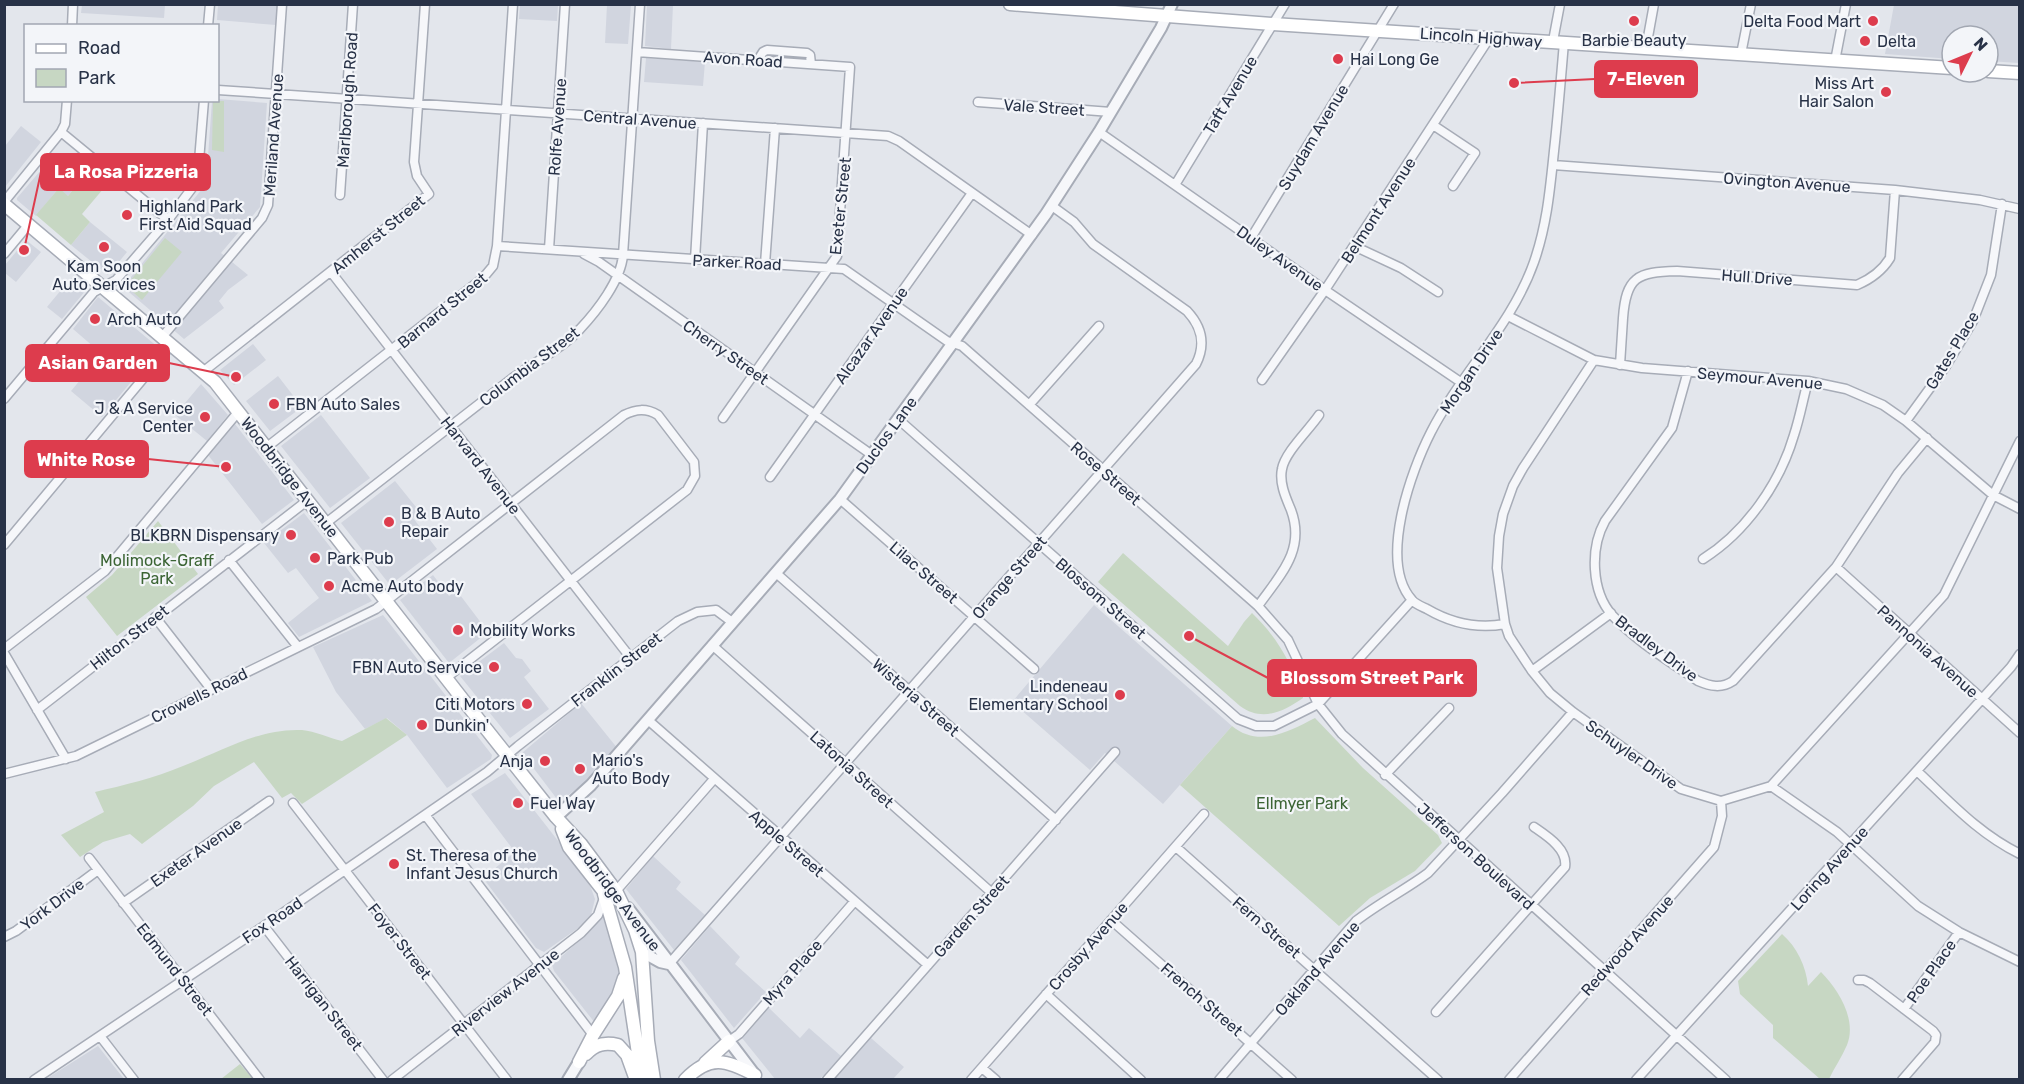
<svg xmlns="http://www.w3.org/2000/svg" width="2024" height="1084" font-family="Rubik,sans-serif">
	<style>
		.built { fill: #d1d5df }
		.green { fill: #c7d7c3 }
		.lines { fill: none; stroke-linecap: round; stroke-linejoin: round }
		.minor-casing { stroke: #a7acb7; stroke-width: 11 }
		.tertiary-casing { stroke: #a7acb7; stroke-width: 14 }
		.secondary-casing { stroke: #a7acb7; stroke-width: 15 }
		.minor { stroke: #f6f7fa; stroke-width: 8 }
		.tertiary { stroke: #f6f7fa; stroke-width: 10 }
		.secondary { stroke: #fff; stroke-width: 12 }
		.poi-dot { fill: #dd3c4d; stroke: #f3f5f9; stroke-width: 2 }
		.labels { text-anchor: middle; stroke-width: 4.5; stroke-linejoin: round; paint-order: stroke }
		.poi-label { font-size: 16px; fill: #283247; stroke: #f3f5f9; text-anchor: start }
		.street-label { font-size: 16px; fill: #283247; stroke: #f3f5f9 }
		.park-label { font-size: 16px; fill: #3b6434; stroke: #f3f5f9 }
		.leader { fill: none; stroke: #dd3c4d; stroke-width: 2 }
		.callout-dot { fill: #dd3c4d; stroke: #f3f5f9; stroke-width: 2 }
		.callout { fill: #dd3c4d; stroke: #dd3c4d; stroke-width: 2 }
		.callout-label { font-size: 18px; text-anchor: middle; font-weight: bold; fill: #fff }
	</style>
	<rect width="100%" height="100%" fill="#e3e6ec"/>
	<path class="built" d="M82 5H165L164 18 81 13Z
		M218 5H278L276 25 217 20Z
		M520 5H558L557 21 519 19Z
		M607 5H631L628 44 605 43Z
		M647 5H673L671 49 645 46Z
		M1894 5H2019V63L1988 61V36H1952V59L1885 54Z
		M646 58 705 62 703 86 644 82Z
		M218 99 267 103 260 207 221 253 248 275 228 290 219 301 224 308 184 339 123 287 206 184 212 101Z
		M21 126 41 142 5 187V146Z
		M47 163 76 186 68 196 58 189 36 216 17 200V198Z
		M90 222 127 252 108 275 71 245Z
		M26 240 41 252 16 282 5 273V265Z
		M71 278 86 290 62 319 47 307Z
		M98 297 159 348 102 417 71 391 102 354 73 329Z
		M253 344 266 360 234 385 220 370Z
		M278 376 302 407 270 431 246 401Z
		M201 384 228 415 207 441 175 415Z
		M321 415 370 478 330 508 281 446Z
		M235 424 294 500 262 524 208 455Z
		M395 481 420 512 413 518 437 549 390 585 341 523Z
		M304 513 372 601 299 637 288 623 319 598 296 568 288 573 264 543Z
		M433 575 449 596 457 591 488 632 449 663 400 600Z
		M1094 605 1232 726 1163 804 1105 753 1090 770 1012 702Z
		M383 615 492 755 491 759 447 788 407 735 387 718 365 729 336 692 313 647Z
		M504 643 516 658 522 659 531 671 524 677 549 709 510 738 460 676Z
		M581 703 618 749 587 781 567 796 557 799 522 753Z
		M505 773 580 869 591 888 595 899 591 915 584 924 544 952 536 948 483 878 515 852 471 794Z
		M653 856 681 882 676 889 705 915 674 950 626 889Z
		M605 913 620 978 619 988 595 1023 554 971 552 965 590 931Z
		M710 926 740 957 735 964 766 992 734 1028 681 960Z
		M769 1008 800 1038 809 1028 841 1056 820 1079H775L742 1038Z
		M871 1038 904 1067 893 1079H835Z
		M98 1046 124 1079H46Z"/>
	<path class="green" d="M213 101H224V152L212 150Z
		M91 167 109 182 82 214 90 222 71 245 36 215 59 188 68 196Z
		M165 238 182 252 142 300 126 286Z
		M158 521 198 574 117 636 86 597 112 575Z
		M1123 553 1228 646 1244 622 1252 613C1278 638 1289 661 1303 693V698C1283 712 1262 722 1240 706L1098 582Z
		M386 718 407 735 302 804 291 793 282 798 254 762 214 786 193 806 142 844 130 834 103 842 80 857 61 835 104 812 95 792C125 785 154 778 183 766 222 751 259 728 302 730 315 731 329 738 342 741Z
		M1315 718 1363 768 1438 835 1442 843 1415 871 1370 898 1339 926 1180 785 1232 726C1259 748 1288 732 1315 718Z
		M1782 934C1797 947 1806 966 1808 986L1821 972C1839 990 1857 1020 1847 1045 1842 1057 1834 1068 1829 1079H1820L1773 1038V1025L1740 994 1738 981Z
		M240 1064 253 1079H221Z"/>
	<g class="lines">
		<defs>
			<path id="minor" d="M72 26 73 4
				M208 26 210 4
				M1553 41 1560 4
				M1646 48 1654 4
				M637 52 850 67 837 256 723 418
				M1741 54 1751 4
				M758 60 763 52 767 50 807 53 810 55 811 64
				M1835 61 1846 4
				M218 90 888 136 899 141 1032 235
				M978 102 1111 112
				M1433 125 1475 153 1453 186
				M61 132 168 220
				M1099 132 1325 290 1462 383
				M1553 165 1895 190 1980 200 2020 209
				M1175 185 1285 4
				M340 195 353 4
				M4 202 61 132 65 124 67 100
				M1251 238 1394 4
				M497 246 844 269 947 341 962 346 1258 606 1288 640 1318 704 1342 734 1726 1080
				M1354 246 1401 268 1438 292
				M549 249 565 4
				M4 254 29 224
				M584 254 599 262 872 455
				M695 260 703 123
				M765 264 775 128
				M331 272 630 657
				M1508 316 1594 360 1642 368 1808 381 1846 389 1883 405 1906 421 1993 495 2020 509
				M163 336 262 218 268 205 282 4
				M1594 360 1523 468 1513 486 1503 514 1499 536 1497 568 1505 624 1509 636 1532 671 1550 693 1573 712 1681 789 1721 801 1771 786 1944 595 2020 441
				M1620 365C1621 349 1622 333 1623 318 1626 277 1637 272 1677 271L1857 285C1871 279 1882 271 1890 258L1895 190
				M204 371 429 194 417 176 414 162 425 4
				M1688 371 1672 428 1605 521C1590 548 1591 591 1612 615 1636 641 1669 661 1698 681 1710 686 1721 689 1733 681L1836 567 1898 473 1927 438
				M1262 380 1325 290 1490 37
				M4 399 94 292 116 280 168 220 195 184 198 173 204 100
				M1029 405 1099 326
				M898 419 1238 719 1256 726H1274L1318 704 1412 600
				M1906 421 1946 366 1973 321 1991 275 2002 204
				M267 447 483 278 493 266 497 246 513 4
				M770 477 972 193
				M840 499 1034 669
				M326 523C387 475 449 428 510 380 532 363 562 349 580 329 597 311 621 280 623 255L640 4
				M4 545 172 344
				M1703 559C1746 532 1780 483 1794 435 1800 417 1803 399 1808 381
				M229 560 298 647
				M1836 567 2020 733
				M776 573 1056 820
				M1258 606C1280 575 1306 550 1291 510 1286 498 1279 483 1282 469 1285 452 1309 430 1319 415
				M155 617 211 689
				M1505 624C1478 629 1451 623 1427 609 1423 607 1415 604 1412 600 1378 562 1411 471 1431 432 1461 373 1512 325 1534 262 1547 225 1550 189 1554 151 1558 115 1561 78 1564 42
				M712 645 992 893
				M4 649 105 571 239 411
				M4 653 66 759
				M1532 671 1611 613
				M37 710 308 500
				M648 720 928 965
				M1917 771C1950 802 1979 834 2020 854
				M4 774 76 756 376 609 624 415C636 409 646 408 658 415L694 462 695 476 687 490 446 678
				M1385 775 1449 708
				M1771 786 1837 832 1918 906 1959 932 2020 962
				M293 803 507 1080
				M426 816 593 1035
				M1176 847 1438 1080
				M89 858 260 1080
				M616 891 714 779
				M123 903 269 801
				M1111 920 1292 1080
				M264 926 383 1080
				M4 937 16 931 98 870
				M669 964 1196 364C1206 344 1202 327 1187 311L1093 244 1074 222 1052 206
				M1858 980H1864L1870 983 1933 1031 1936 1035 1935 1042 1902 1080
				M1046 994 1141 1080
				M1904 1009 1959 932
				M1436 1012 1565 867C1568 849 1547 836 1534 827
				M100 1036 134 1080
				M729 1041 739 1034 854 902
				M982 1068 996 1080
				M34 1080 264 926 487 772 518 746 678 621 697 612 716 610 732 622
				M392 1080 581 933 598 915 604 898
				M827 1080 1115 752
				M971 1080 1204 814
				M1219 1080 1356 921C1379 903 1405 890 1428 873L1502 793 1573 712
				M1509 1080 1714 847 1722 816 1721 801
				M1636 1080 2011 667 2020 654"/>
			<path id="tertiary" d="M556 817 591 785 840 499 1046 214 1099 132 1161 28 1172 4
				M628 908 755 1075
				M642 952 660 962 669 964
				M568 1080 579 1062"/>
			<path id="secondary" d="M1010 4 1273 24 1952 68
				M1988 71 2020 73
				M4 204 215 382 464 701 556 817 581 844 616 891 635 930 642 952 648 1041 654 1080
				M562 829 569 847 609 898
				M604 894 625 967 642 1080
				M586 1054C595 1044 605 1042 618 1045L627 1055 636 1080
				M579 1062 593 1035 618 996 624 978
				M705 1063 729 1041
				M685 1080C710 1054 726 1060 755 1075"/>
		</defs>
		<use href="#minor" class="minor-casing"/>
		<use href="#tertiary" class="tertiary-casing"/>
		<use href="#secondary" class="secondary-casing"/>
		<use href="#minor" class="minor"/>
		<use href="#tertiary" class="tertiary"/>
		<use href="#secondary" class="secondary"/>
	</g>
	<g class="poi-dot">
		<circle cx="1634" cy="21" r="6"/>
		<circle cx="1873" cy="21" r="6"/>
		<circle cx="1865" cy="41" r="6"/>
		<circle cx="1338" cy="59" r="6"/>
		<circle cx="1886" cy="92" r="6"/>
		<circle cx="127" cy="215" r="6"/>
		<circle cx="104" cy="247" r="6"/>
		<circle cx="95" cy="319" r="6"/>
		<circle cx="274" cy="404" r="6"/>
		<circle cx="205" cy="417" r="6"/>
		<circle cx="389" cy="522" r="6"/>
		<circle cx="291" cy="535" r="6"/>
		<circle cx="315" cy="558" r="6"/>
		<circle cx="329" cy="586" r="6"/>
		<circle cx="458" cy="630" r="6"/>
		<circle cx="494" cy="667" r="6"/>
		<circle cx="1120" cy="695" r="6"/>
		<circle cx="527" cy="704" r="6"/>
		<circle cx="422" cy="725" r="6"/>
		<circle cx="545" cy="761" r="6"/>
		<circle cx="580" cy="769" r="6"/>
		<circle cx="518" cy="803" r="6"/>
		<circle cx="394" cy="864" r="6"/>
	</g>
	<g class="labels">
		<g class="poi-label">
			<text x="1861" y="27" text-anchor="end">Delta Food Mart</text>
			<text x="1634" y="46" text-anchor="middle">Barbie Beauty</text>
			<text x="1877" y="47">Delta</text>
			<text x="1350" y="65">Hai Long Ge</text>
			<text x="1874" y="89" text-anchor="end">Miss Art<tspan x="1874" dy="18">Hair Salon</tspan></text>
			<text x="139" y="212">Highland Park<tspan x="139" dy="18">First Aid Squad</tspan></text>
			<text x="104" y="272" text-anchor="middle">Kam Soon<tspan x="104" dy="18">Auto Services</tspan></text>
			<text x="107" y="325">Arch Auto</text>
			<text x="286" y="410">FBN Auto Sales</text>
			<text x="193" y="414" text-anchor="end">J &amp; A Service<tspan x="193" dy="18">Center</tspan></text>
			<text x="401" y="519">B &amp; B Auto<tspan x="401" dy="18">Repair</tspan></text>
			<text x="279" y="541" text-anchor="end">BLKBRN Dispensary</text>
			<text x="327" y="564">Park Pub</text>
			<text x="341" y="592">Acme Auto body</text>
			<text x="470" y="636">Mobility Works</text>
			<text x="482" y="673" text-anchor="end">FBN Auto Service</text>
			<text x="1108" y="692" text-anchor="end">Lindeneau<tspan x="1108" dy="18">Elementary School</tspan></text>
			<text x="515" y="710" text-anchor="end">Citi Motors</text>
			<text x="434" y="731">Dunkin'</text>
			<text x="592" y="766">Mario's<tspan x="592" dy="18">Auto Body</tspan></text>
			<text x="533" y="767" text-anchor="end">Anja</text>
			<text x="530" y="809">Fuel Way</text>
			<text x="406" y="861">St. Theresa of the<tspan x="406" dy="18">Infant Jesus Church</tspan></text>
		</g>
		<g class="street-label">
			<text transform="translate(1481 37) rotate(4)" y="6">Lincoln Highway</text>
			<text transform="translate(743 59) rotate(4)" y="6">Avon Road</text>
			<text transform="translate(1230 95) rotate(-59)" y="6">Taft Avenue</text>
			<text transform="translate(347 100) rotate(-86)" y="6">Marlborough Road</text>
			<text transform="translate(1044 107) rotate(4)" y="6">Vale Street</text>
			<text transform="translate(640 119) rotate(4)" y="6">Central Avenue</text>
			<text transform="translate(557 127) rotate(-86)" y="6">Rolfe Avenue</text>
			<text transform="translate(273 135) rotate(-86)" y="6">Meriland Avenue</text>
			<text transform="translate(1313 137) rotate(-59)" y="6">Suydam Avenue</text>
			<text transform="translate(1787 182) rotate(4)" y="6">Ovington Avenue</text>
			<text transform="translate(840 206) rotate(-84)" y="6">Exeter Street</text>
			<text transform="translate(1378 210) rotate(-57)" y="6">Belmont Avenue</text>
			<text transform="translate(378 234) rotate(-39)" y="6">Amherst Street</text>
			<text transform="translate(1280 258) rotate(35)" y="6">Duley Avenue</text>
			<text transform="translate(737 262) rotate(3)" y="6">Parker Road</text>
			<text transform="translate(1757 277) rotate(4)" y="6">Hull Drive</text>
			<text transform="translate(442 310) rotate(-39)" y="6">Barnard Street</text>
			<text transform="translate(871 335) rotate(-55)" y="6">Alcazar Avenue</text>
			<text transform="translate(1952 350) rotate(-59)" y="6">Gates Place</text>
			<text transform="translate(726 352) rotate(35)" y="6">Cherry Street</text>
			<text transform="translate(529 366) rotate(-37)" y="6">Columbia Street</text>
			<text transform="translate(1471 371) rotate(-56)" y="6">Morgan Drive</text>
			<text transform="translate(1760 378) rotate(5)" y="6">Seymour Avenue</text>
			<text transform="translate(886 435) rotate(-54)" y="6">Duclos Lane</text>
			<text transform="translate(481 465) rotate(52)" y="6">Harvard Avenue</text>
			<text transform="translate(1106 473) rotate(41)" y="6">Rose Street</text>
			<text transform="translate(290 477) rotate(52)" y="6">Woodbridge Avenue</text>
			<text transform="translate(924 572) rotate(41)" y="6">Lilac Street</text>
			<text transform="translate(1009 577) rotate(-49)" y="6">Orange Street</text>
			<text transform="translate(1101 598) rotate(41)" y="6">Blossom Street</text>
			<text transform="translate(129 637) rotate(-38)" y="6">Hilton Street</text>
			<text transform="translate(1657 648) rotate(37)" y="6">Bradley Drive</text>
			<text transform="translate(1928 651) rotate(42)" y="6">Pannonia Avenue</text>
			<text transform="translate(616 669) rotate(-38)" y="6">Franklin Street</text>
			<text transform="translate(199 695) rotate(-26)" y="6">Crowells Road</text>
			<text transform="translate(916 697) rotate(41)" y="6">Wisteria Street</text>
			<text transform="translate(1632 754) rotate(35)" y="6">Schuyler Drive</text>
			<text transform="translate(852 769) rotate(42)" y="6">Latonia Street</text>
			<text transform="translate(787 843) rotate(41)" y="6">Apple Street</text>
			<text transform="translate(196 852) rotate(-35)" y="6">Exeter Avenue</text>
			<text transform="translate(1476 856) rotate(42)" y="6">Jefferson Boulevard</text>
			<text transform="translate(1829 868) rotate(-48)" y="6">Loring Avenue</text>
			<text transform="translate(613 890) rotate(53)" y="6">Woodbridge Avenue</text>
			<text transform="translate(52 904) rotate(-37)" y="6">York Drive</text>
			<text transform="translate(971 916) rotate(-48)" y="6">Garden Street</text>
			<text transform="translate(272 920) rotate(-34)" y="6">Fox Road</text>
			<text transform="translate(1267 927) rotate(41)" y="6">Fern Street</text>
			<text transform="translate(400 941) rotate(52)" y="6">Foyer Street</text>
			<text transform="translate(1627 945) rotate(-48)" y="6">Redwood Avenue</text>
			<text transform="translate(1088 946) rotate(-49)" y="6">Crosby Avenue</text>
			<text transform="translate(1317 968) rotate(-49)" y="6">Oakland Avenue</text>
			<text transform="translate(175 969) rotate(52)" y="6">Edmund Street</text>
			<text transform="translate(1931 971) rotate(-55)" y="6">Poe Place</text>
			<text transform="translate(792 972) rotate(-49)" y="6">Myra Place</text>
			<text transform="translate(505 992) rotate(-38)" y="6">Riverview Avenue</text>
			<text transform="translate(1202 999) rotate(41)" y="6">French Street</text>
			<text transform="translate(324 1003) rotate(52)" y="6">Harrigan Street</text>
		</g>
		<g class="park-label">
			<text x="157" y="566">Molimock-Graff<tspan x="157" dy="18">Park</tspan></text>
			<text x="1302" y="809">Ellmyer Park</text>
		</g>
	</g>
	<path class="leader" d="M1514 83L1595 79M24 250L41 172M236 377L169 363M226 467L148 459M1189 636L1268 678"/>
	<g class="callout-dot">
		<circle cx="1514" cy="83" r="6"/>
		<circle cx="24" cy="250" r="6"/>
		<circle cx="236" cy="377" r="6"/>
		<circle cx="226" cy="467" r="6"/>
		<circle cx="1189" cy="636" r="6"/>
	</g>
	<g class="callout">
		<rect x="1595" y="61" width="102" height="36" rx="6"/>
		<rect x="41" y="154" width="169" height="36" rx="6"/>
		<rect x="26" y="345" width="143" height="36" rx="6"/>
		<rect x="25" y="441" width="123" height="36" rx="6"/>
		<rect x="1268" y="660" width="208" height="36" rx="6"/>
	</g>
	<g class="callout-label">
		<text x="1646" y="85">7-Eleven</text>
		<text x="126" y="178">La Rosa Pizzeria</text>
		<text x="98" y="369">Asian Garden</text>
		<text x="86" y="466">White Rose</text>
		<text x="1372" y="684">Blossom Street Park</text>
	</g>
	<rect width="2024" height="1084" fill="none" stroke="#283247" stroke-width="12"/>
	<rect x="24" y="24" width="195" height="78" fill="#f3f5f9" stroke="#a2a7b2" stroke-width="1.5"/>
	<rect x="36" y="44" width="30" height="9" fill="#ffffff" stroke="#a2a7b2" stroke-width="1.5"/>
	<text x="78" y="54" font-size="18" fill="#283247">Road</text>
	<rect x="36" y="69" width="30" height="18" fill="#c7d7c3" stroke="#a2a7b2" stroke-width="1.5"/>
	<text x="78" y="84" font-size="18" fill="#283247">Park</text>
	<g transform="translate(1970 54) rotate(47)"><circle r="28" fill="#f3f5f9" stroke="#a2a7b2" stroke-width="1.5"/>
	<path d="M0-4.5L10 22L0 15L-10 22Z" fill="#dd3c4d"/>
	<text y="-9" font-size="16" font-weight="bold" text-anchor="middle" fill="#283247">N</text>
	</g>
</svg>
